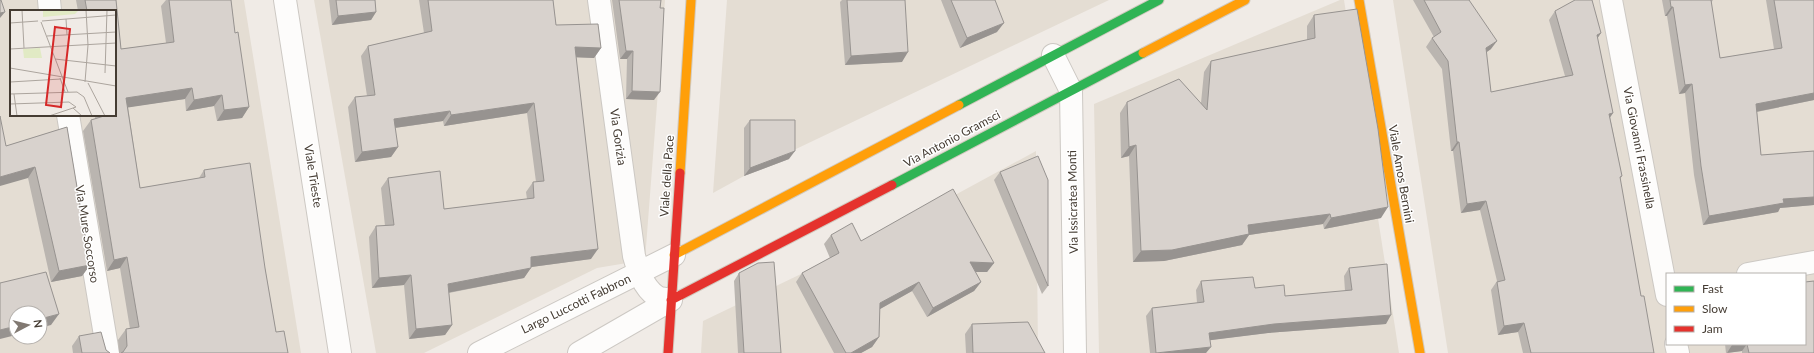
<svg xmlns="http://www.w3.org/2000/svg" width="1814" height="353" font-family="Lato,sans-serif">
	<style>
		.residential { fill: #e4ddd3; fill-rule: evenodd }
		.lines { fill: none; stroke-linecap: round; stroke-linejoin: round }
		.street-casing { stroke: #ccc8c3; stroke-width: 24 }
		.fast-casing { stroke: #d1c9be; stroke-width: 11 }
		.slow-casing { stroke: #d1c9be; stroke-width: 11 }
		.jam-casing { stroke: #d1c9be; stroke-width: 11 }
		.street { stroke: #fdfcfb; stroke-width: 22 }
		.fast { stroke: #30b455; stroke-width: 9 }
		.slow { stroke: #ff9f0a; stroke-width: 9 }
		.jam { stroke: #e5322d; stroke-width: 9 }
		.wall { fill: #bab5b0 }
		.shaded-wall { fill: #979390 }
		.building { fill: #d8d2cd; stroke: #979390 }
		.labels { text-anchor: middle; stroke-width: 3; stroke-linejoin: round; paint-order: stroke }
		.street-label { font-size: 12px; fill: #453c33; stroke: #fff }
		.inset-road { fill: none; stroke: #aca59e; stroke-width: 1 }
		.view { fill: #d62828; fill-opacity: 0.15; stroke: #d62828; stroke-width: 2 }
		.inset-edge { fill: none; stroke: #453c33; stroke-width: 2 }
	</style>
	<rect width="100%" height="100%" fill="#f0ebe6"/>
	<path class="residential" d="M0 0H244L301 353H0ZM11 11H115V115H11ZM16 313H40V337H16Z
		M314 0H665L645 260 597 268 424 353H376Z
		M727 0H1109L775 159 713 193Z
		M1340 0H1344L1399 353H1099L1094 104Z
		M1393 0H1814V353H1448ZM1667 274H1805V344H1667Z
		M1036 151 1038 353H701L703 321 876 238Z"/>
	<g class="lines">
		<defs>
			<path id="street" d="M49 0 50 11
				M285 0 340 353
				M599 0 634 256C638 270 643 287 656 296 659 299 667 299 671 300
				M1611 0 1667 295
				M1053 55 1071 91 1075 353
				M68 115 108 353
				M1748 274 1814 262
				M1676 344 1678 353
				M479 353 674 255
				M579 353 671 300"/>
			<path id="fast" d="M959 105 1159 0
				M892 185 1143 53"/>
			<path id="slow" d="M1359 0 1420 353
				M1143 53 1245 0
				M680 173 691 0
				M674 255 959 105"/>
			<path id="jam" d="M671 300 892 185
				M668 353 680 173"/>
		</defs>
		<use href="#street" class="street-casing"/>
		<use href="#fast" class="fast-casing"/>
		<use href="#slow" class="slow-casing"/>
		<use href="#jam" class="jam-casing"/>
		<use href="#street" class="street"/>
		<use href="#fast" class="fast"/>
		<use href="#slow" class="slow"/>
		<use href="#jam" class="jam"/>
	</g>
	<path class="wall" d="M76 0H116L121 49 166 43 161 6 166 0H231L235 33 249 107 242 118 217 121 214 106 186 111 185 99 128 107 140 188 199 178 204 170 265 268 276 332 288 353H119L118 340 126 329H130L120 268 107 271 83 131 91 120 95 119V115H115V11H78Z
		M329 0H375L376 12 371 20 332 25Z
		M419 0H553L556 25 601 48 594 58 576 57 591 259 531 267 524 278 449 293 452 325 445 335 409 339 404 285 372 288 369 237 376 226H385L381 188 388 178 444 209 527 199 526 192 533 182H536L527 113 444 126 443 121 395 128 398 147 391 157 355 162 348 107 355 97 367 96 361 56 368 46 424 33Z
		M612 0H661L654 100 626 99 627 59H620Z
		M842 0H905L902 62 845 65 840 2Z
		M941 0H995L997 32 960 48Z
		M1413 0H1469L1491 49 1486 52 1491 92 1565 76 1549 20 1555 11 1601 33 1597 38 1613 113 1610 117 1622 176 1620 179 1641 296 1654 353H1523L1518 332 1498 335 1491 290 1497 281 1480 210 1461 213 1453 151H1451L1442 69 1426 47 1432 38 1434 37Z
		M1662 0H1713L1711 3 1720 58 1774 49 1766 0H1814V100L1757 112 1761 155 1814 151V205L1780 208 1778 212 1703 225 1694 175 1685 93 1679 94 1667 16H1665Z
		M1314 15 1381 218 1324 229 1323 224 1249 235 1242 245 1164 261 1133 262 1129 156 1121 158 1120 113 1127 102 1201 103 1204 72 1211 61 1307 40V26Z
		M750 120 789 159 744 176V128Z
		M67 127 90 265 82 276 51 282 28 178 6 146Z
		M1000 172 1048 286 1042 294 994 180Z
		M831 235 861 241 994 263 987 272H975L981 282 974 291 927 317 912 291 880 309 879 337 872 347 861 353H834L796 282 802 273 830 258 824 244Z
		M1349 268 1386 324 1268 333 1210 340 1206 353H1150L1146 316 1152 308 1197 303 1196 290 1201 281 1255 288 1285 296 1345 291 1344 276Z
		M739 273 781 353H738L734 281Z
		M972 324 1045 353H966L965 334Z
		M79 336 106 350 110 353H73L72 346Z
		M1725 344H1805L1814 353H1742V351L1726 353Z"/>
	<path class="shaded-wall" d="M1671 7H1673L1667 16H1665Z
		M5 12 0 18V13Z
		M376 12 371 20 332 25 338 16Z
		M1004 23 997 32 960 48 967 38Z
		M1601 33 1595 42 1597 35Z
		M1497 41 1491 49 1480 57 1486 48Z
		M575 47 601 48 594 58 568 57Z
		M626 51H633L627 59H620Z
		M908 52 902 62 845 65 851 56Z
		M1692 84 1685 93 1679 94 1685 85Z
		M192 88 185 99 118 109 126 98Z
		M632 91 660 92 654 100 626 99Z
		M1814 93V100L1750 113 1756 104Z
		M222 95 214 106 186 111 194 100Z
		M534 103 527 113 444 126 451 115Z
		M249 107 242 118 217 121 224 110Z
		M450 111 443 121 387 129 394 119Z
		M1613 113 1607 122 1609 114Z
		M1457 142H1459L1453 151H1451Z
		M1136 145 1129 156 1121 158 1129 147Z
		M398 147 391 157 355 162 362 152Z
		M795 151 789 159 744 176 750 168Z
		M35 167 28 178 0 186V177Z
		M1814 197V205L1780 208 1778 212 1703 225 1709 216 1783 199Z
		M1486 201 1480 210 1461 213 1467 204Z
		M1388 207 1381 218 1324 229 1331 218Z
		M1330 214 1323 224 1249 235 1242 245 1164 261 1133 262 1141 251 1248 225Z
		M598 249 591 259 524 268 531 257Z
		M127 257 120 268 107 271 114 260Z
		M970 262 994 263 987 272H963Z
		M90 265 82 276 51 282 59 271Z
		M531 268 524 278 441 294 448 284Z
		M411 275 404 285 372 288 379 278Z
		M919 282 912 291 873 313 880 303Z
		M981 282 974 291 927 317 933 308Z
		M59 314 51 325 40 328V319Z
		M1391 315 1386 324 1268 333 1204 341 1209 333 1274 324Z
		M1524 323 1518 332 1498 335 1504 326Z
		M452 325 445 335 409 339 416 329Z
		M16 326V335L0 339V330Z
		M879 337 872 347 861 353H851Z
		M1742 344H1747L1742 351 1727 353 1732 345Z
		M1211 347 1206 353H1156Z"/>
	<path class="building" d="M0 0H1L5 12 0 13Z
		M85 0H116L121 49 174 42 169 0H231L235 33 238 32 249 107 224 110 222 95 194 100 192 88 126 98 140 188 205 177 204 170 250 163 265 268 276 332 284 331 288 353H121L123 352 127 346 126 329 139 327 127 257 114 260 91 120 104 116V115H115V11H87Z
		M336 0H375L376 12 338 16Z
		M428 0H553L556 25 598 24 601 48 575 47 598 249 531 257V268L448 284 452 325 416 329 411 275 379 278 376 226 394 225 388 178 440 171 444 209 534 198 533 182 544 181 534 103 451 115 450 111 394 119 398 147 362 152 355 97 375 95 368 46 432 31Z
		M619 0H661L660 8H664L660 92 632 91 633 51H626Z
		M847 0H905L908 52 851 56Z
		M951 0H995L1004 23 967 38Z
		M1424 0H1469L1497 41 1486 48 1491 92 1573 75 1555 11 1575 0H1592L1601 33 1597 35 1613 113 1609 114 1622 176 1620 177 1641 296H1644L1654 353H1531L1524 323 1504 326 1497 282 1505 280 1486 201 1467 204 1459 142H1457L1448 61 1432 38 1441 32Z
		M1670 0H1711L1720 58 1782 48 1774 0H1814V93L1756 104 1761 155 1814 151V197L1783 199 1784 203 1709 216 1701 166 1692 84 1685 85 1673 7H1671Z
		M1357 9 1378 129 1388 207 1331 218 1330 214 1248 225 1249 234 1172 250 1141 251 1136 145 1129 147 1127 102 1179 79 1207 110 1211 61 1315 38 1314 15Z
		M0 116 6 146 67 127 90 265 59 271 35 167 0 177Z
		M750 120H795V151L750 168Z
		M1038 156 1048 180V286L1000 172Z
		M953 189 994 263 970 262 981 282 933 308 919 282 880 303 879 337 851 353H846L802 273 839 253 831 235 852 223 861 241Z
		M774 262 781 353H744L739 273 758 263Z
		M1387 264 1391 315 1274 324 1209 333 1211 347 1156 353 1152 308 1204 302 1201 281 1253 277 1255 288 1284 285 1285 296 1352 290 1349 268Z
		M46 272 59 314 40 319V313H16V326L0 330V283Z
		M1814 281V353H1749L1747 344H1805V282Z
		M1028 322 1045 353H973L972 324Z
		M101 332 106 350 110 353H82L79 336Z
		M1732 344H1742L1732 345Z"/>
	<g class="labels">
		<g class="street-label">
			<text transform="translate(618 137) rotate(82)" y="4">Via Gorizia</text>
			<text transform="translate(952 139) rotate(-28)" y="4">Via Antonio Gramsci</text>
			<text transform="translate(1639 148) rotate(79)" y="4">Via Giovanni Frassinella</text>
			<text transform="translate(1401 174) rotate(80)" y="4">Viale Amos Bernini</text>
			<text transform="translate(313 176) rotate(81)" y="4">Viale Trieste</text>
			<text transform="translate(667 176) rotate(-86)" y="4">Viale della Pace</text>
			<text transform="translate(1073 202) rotate(-91)" y="4">Via Issicratea Monti</text>
			<text transform="translate(87 234) rotate(81)" y="4">Via Mure Soccorso</text>
			<text transform="translate(576 304) rotate(-26)" y="4">Largo Luccotti Fabbron</text>
		</g>
	</g>
	<g transform="translate(10 10)">
		<rect width="106" height="106" fill="#f0ebe6"/>
		<path d="M33 0H69L65 4 33 7ZM30 38 32 48H14L13 39Z" fill="#e1eac4"/>
		<path class="inset-road" d="M12 0 14 38M56 9 57 25M32 11 106 5M31 12 58 82M0 13 28 11M37 26 106 22M0 39 106 33M45 49 106 56M0 58 106 76M95 63 97 0M50 68 55 82M0 72 51 69M75 72 78 35 76 0M78 73 95 106M0 84 67 82 74 87 82 106M4 84 7 106M0 94 59 92 66 97 39 106M63 98 72 106"/>
		<path class="view" d="M45 17 60 19 51 97 36 95Z"/>
		<rect width="106" height="106" class="inset-edge"/>
	</g>
	<rect x="1666" y="273" width="140" height="72" fill="#ffffff" stroke="#b5b1ad"/>
	<rect x="1674" y="286" width="20" height="6" fill="#30b455" stroke="#b5b1ad"/>
	<text x="1702" y="293" font-size="12" fill="#453c33">Fast</text>
	<rect x="1674" y="306" width="20" height="6" fill="#ff9f0a" stroke="#b5b1ad"/>
	<text x="1702" y="313" font-size="12" fill="#453c33">Slow</text>
	<rect x="1674" y="326" width="20" height="6" fill="#e5322d" stroke="#b5b1ad"/>
	<text x="1702" y="333" font-size="12" fill="#453c33">Jam</text>
	<g transform="translate(28 325) rotate(83)"><circle r="19" fill="#ffffff" stroke="#b5b1ad"/>
	<path d="M0-3L7 15L0 10L-7 15Z" fill="#817972"/>
	<text y="-6" font-size="11" font-weight="bold" text-anchor="middle" fill="#453c33">N</text>
	</g>
</svg>
